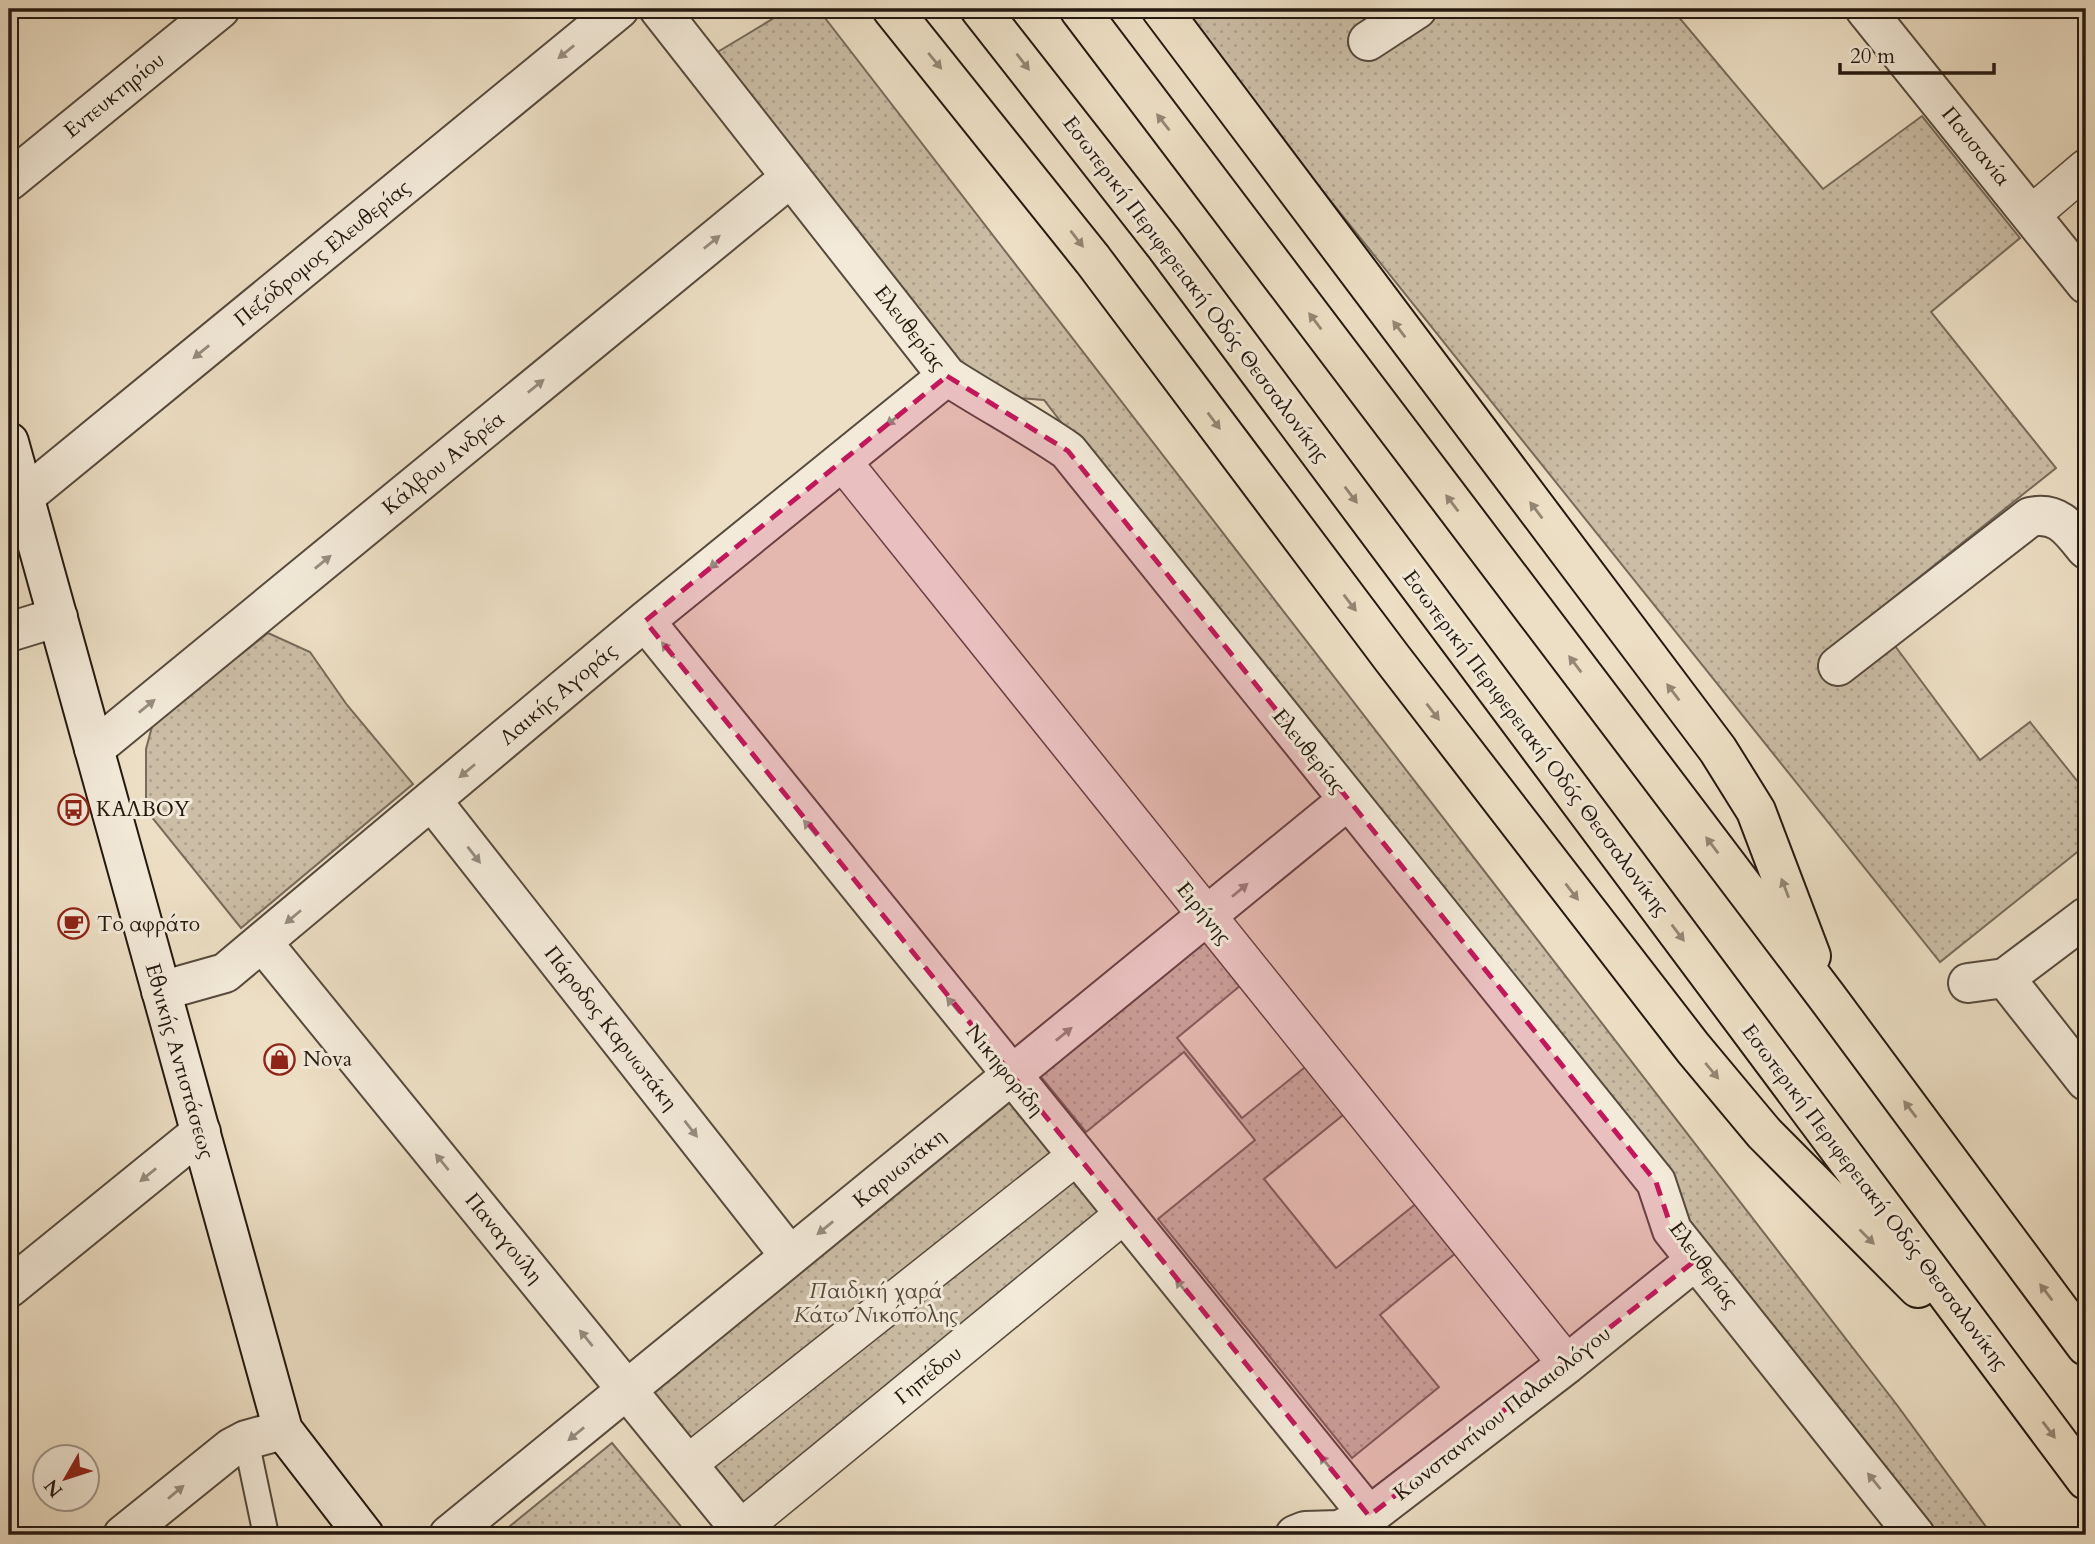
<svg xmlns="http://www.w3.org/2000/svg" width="2095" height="1544" font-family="Cardo,serif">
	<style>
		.grass { fill: url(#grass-dots); stroke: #786b5b; stroke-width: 2 }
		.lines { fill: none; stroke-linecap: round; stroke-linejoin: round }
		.service-casing { stroke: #564a3d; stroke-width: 28 }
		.pedestrian-casing { stroke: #564a3d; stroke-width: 40 }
		.minor-casing { stroke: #564a3d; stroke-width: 42 }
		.secondary-casing { stroke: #241910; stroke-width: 42 }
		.trunk-casing { stroke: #241910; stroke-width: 42 }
		.service { stroke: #f3ead9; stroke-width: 24 }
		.pedestrian { stroke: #f3ead9; stroke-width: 37 }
		.minor { stroke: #f3ead9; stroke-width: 38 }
		.secondary { stroke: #f3ead9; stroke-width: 38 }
		.trunk { stroke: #eddfc5; stroke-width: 38 }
		.oneway { fill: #968c7f }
		.oneway2 { fill: #938674 }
		.marked { fill: #c2185b; fill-opacity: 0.2; stroke: #c2185b; stroke-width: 5; stroke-dasharray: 14 9; stroke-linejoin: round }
		.labels { text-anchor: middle; stroke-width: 6; stroke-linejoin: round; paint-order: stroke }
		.street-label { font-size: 21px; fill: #241910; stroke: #f3ead9 }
		.poi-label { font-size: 21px; fill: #241910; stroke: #f3ead9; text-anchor: start }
		.park-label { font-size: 21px; font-style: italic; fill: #564a3d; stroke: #f3ead9 }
	</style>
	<defs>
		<pattern id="grass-dots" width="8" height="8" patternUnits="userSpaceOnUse" patternTransform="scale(1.75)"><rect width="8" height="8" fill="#cbbda6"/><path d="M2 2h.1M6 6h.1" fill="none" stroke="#aea28e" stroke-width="1.8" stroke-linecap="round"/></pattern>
	</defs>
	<rect width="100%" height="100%" fill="#eddfc5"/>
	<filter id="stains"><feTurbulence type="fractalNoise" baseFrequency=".00286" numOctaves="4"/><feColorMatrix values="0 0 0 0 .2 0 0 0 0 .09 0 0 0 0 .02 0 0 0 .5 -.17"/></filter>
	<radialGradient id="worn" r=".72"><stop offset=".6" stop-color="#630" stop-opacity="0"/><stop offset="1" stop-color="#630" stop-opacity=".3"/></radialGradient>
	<path class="grass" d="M789 9H818L1897 1405 1992 1535H1908L1618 1149 1044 400 972 394 706 59Z
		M1177 9H1672L1823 189 1922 116 2020 238 1931 312 2056 468 1872 615 1980 760 2030 722 2086 792V845L1940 962Z
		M268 633 310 652 347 705 413 784 241 928 146 810V749L153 723Z
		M1208 933 1247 980 1177 1038 1242 1118 1309 1064 1348 1111 1264 1179 1336 1268 1417 1203 1457 1252 1380 1315 1439 1387 1352 1458 1158 1219 1255 1140 1184 1052 1086 1132 1037 1072Z
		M1011 1077 1123 1215 740 1529 629 1391Z
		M612 1443 688 1535H499Z"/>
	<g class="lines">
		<defs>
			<path id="service" d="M246 1440 266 1535"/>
			<path id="pedestrian" d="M2031 215 2086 168
				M842 461 1567 1364
				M688 1464 1075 1157
				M733 1535 1123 1215"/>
			<path id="minor" d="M659 9 947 376C987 402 1029 424 1068 451L1656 1182 1672 1230 1915 1535
				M1865 9 2086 284
				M1368 41 1417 9
				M9 181 220 9
				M24 497 619 9
				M645 621 1369 1516
				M9 632 58 617
				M1838 666 2030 517C2058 511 2070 529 2086 549
				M94 749 791 177
				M432 801 790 1256
				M262 942 745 1535
				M2005 978 2086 1081
				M1968 983 2005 978 2086 917
				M161 991 225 973 645 621 947 376
				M9 1288 201 1132
				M123 1535 231 1448 246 1440 283 1430
				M449 1535 1348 800
				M1295 1535 1305 1531 1339 1530 1369 1516 1567 1364 1696 1260"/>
			<path id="secondary" d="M9 442 283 1430 364 1535"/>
			<path id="trunk" d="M892 9 1093 260 1392 658 1693 1048 1764 1133 1918 1288
				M980 9 1164 244 2086 1480
				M1079 9 1827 997 2086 1346
				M1161 9 1718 750 1756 811 1811 956"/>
		</defs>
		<use href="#service" class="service-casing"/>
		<use href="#pedestrian" class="pedestrian-casing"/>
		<use href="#minor" class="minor-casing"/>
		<use href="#secondary" class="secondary-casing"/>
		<use href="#trunk" class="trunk-casing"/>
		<use href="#service" class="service"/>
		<use href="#pedestrian" class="pedestrian"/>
		<use href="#minor" class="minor"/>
		<use href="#secondary" class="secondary"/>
		<use href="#trunk" class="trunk"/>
	</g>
	<defs><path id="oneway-solid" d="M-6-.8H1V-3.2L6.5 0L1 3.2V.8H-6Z" transform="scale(1.75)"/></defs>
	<g class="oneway">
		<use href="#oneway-solid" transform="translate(566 52) rotate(141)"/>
		<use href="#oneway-solid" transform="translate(712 242) rotate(-39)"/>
		<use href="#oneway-solid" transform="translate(201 352) rotate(141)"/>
		<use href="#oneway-solid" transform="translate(536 386) rotate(-39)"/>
		<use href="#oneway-solid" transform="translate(894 419) rotate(141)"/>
		<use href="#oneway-solid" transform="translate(323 562) rotate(-39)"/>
		<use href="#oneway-solid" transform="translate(717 562) rotate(141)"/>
		<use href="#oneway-solid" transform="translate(668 650) rotate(-129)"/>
		<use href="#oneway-solid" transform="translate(147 706) rotate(-39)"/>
		<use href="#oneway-solid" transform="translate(467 771) rotate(140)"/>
		<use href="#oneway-solid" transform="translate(810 828) rotate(-129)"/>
		<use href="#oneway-solid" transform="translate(474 855) rotate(52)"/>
		<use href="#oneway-solid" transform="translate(1240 890) rotate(-40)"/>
		<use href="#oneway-solid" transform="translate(293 917) rotate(140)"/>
		<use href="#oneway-solid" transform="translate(953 1005) rotate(-129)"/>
		<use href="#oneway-solid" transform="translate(1064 1034) rotate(-39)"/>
		<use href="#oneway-solid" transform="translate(691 1129) rotate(52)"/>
		<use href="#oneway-solid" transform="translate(442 1162) rotate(-129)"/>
		<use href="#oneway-solid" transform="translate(148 1175) rotate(141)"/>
		<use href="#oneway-solid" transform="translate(825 1228) rotate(141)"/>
		<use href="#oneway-solid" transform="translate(1182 1287) rotate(-130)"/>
		<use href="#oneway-solid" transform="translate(586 1338) rotate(-129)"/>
		<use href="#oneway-solid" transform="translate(576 1434) rotate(141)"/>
		<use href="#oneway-solid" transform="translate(1326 1463) rotate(-129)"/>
		<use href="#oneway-solid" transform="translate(1874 1481) rotate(-129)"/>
		<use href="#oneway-solid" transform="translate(176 1492) rotate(-40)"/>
	</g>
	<g class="oneway2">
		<use href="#oneway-solid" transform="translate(935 61) rotate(50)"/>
		<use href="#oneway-solid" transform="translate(1023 62) rotate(52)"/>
		<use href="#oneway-solid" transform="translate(1163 122) rotate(-128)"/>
		<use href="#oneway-solid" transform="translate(1077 239) rotate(52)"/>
		<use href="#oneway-solid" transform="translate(1315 321) rotate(-127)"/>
		<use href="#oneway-solid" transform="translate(1399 329) rotate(-127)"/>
		<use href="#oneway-solid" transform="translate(1214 421) rotate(53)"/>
		<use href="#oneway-solid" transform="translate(1351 495) rotate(53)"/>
		<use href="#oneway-solid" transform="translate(1452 503) rotate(-127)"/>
		<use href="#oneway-solid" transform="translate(1536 510) rotate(-127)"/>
		<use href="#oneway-solid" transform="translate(1350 603) rotate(53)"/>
		<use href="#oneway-solid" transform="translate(1575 664) rotate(-127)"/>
		<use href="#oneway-solid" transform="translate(1673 692) rotate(-127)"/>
		<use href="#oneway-solid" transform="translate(1433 712) rotate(52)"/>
		<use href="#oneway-solid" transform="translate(1712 845) rotate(-127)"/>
		<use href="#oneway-solid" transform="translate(1785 888) rotate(-111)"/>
		<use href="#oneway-solid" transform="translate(1572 892) rotate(52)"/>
		<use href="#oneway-solid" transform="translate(1678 933) rotate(53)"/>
		<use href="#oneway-solid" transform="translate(1712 1071) rotate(50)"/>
		<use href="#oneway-solid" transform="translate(1910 1109) rotate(-127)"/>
		<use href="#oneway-solid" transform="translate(1867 1237) rotate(45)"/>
		<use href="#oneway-solid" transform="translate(2046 1292) rotate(-127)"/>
		<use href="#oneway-solid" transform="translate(2049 1430) rotate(53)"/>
	</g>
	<path class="marked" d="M947 376 1068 451 1656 1182 1672 1230 1696 1260 1369 1516 645 621Z"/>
	<defs>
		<symbol id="bus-ring" viewBox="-11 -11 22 22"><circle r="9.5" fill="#f3ead9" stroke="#8f2418" stroke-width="1.5"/><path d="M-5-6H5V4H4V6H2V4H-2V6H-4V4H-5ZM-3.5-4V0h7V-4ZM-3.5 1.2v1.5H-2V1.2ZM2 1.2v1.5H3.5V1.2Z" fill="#8f2418"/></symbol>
		<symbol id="cafe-ring" viewBox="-11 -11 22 22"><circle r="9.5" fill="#f3ead9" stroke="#8f2418" stroke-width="1.5"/><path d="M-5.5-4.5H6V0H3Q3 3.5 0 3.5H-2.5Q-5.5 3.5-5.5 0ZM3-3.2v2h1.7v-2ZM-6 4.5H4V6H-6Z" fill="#8f2418"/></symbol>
		<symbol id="shop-ring" viewBox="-11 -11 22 22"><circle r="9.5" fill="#f3ead9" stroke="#8f2418" stroke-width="1.5"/><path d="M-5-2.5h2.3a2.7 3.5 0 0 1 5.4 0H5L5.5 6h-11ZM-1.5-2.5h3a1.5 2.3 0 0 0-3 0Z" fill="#8f2418"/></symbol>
	</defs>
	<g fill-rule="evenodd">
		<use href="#bus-ring" x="56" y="792" width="35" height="35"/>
		<use href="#cafe-ring" x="56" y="906" width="35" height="35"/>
		<use href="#shop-ring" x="262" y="1042" width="35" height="35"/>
	</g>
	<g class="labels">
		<g class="street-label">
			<text transform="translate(114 95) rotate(-39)" y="7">Εντευκτηρίου</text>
			<text transform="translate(1976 146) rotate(51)" y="7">Παυσανία</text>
			<text transform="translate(322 253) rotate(-39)" y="7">Πεζόδρομος Ελευθερίας</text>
			<text transform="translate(1196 289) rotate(53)" y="7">Εσωτερική Περιφερειακή Οδός Θεσσαλονίκης</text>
			<text transform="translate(910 328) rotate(52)" y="7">Ελευθερίας</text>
			<text transform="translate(443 463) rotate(-39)" y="7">Κάλβου Ανδρέα</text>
			<text transform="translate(558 694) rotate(-40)" y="7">Λαικής Αγοράς</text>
			<text transform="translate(1536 743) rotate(53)" y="7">Εσωτερική Περιφερειακή Οδός Θεσσαλονίκης</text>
			<text transform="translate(1309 751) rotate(51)" y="7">Ελευθερίας</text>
			<text transform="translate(1204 913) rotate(51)" y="7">Ειρήνης</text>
			<text transform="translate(611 1028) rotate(52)" y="7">Πάροδος Καρυωτάκη</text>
			<text transform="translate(180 1061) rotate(74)" y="7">Εθνικής Αντιστάσεως</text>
			<text transform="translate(1005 1070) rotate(51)" y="7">Νικηφορίδη</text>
			<text transform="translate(899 1168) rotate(-39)" y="7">Καρυωτάκη</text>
			<text transform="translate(1875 1197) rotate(53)" y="7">Εσωτερική Περιφερειακή Οδός Θεσσαλονίκης</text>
			<text transform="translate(504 1238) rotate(51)" y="7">Παναγούλη</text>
			<text transform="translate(1704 1265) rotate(54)" y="7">Ελευθερίας</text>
			<text transform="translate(928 1375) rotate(-39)" y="7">Γηπέδου</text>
			<text transform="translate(1502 1413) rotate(-38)" y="7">Κωνσταντίνου Παλαιολόγου</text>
		</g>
		<g class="poi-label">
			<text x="96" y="816">ΚΑΛΒΟΥ</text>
			<text x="97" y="931">Το αφράτο</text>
			<text x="303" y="1066">Nova</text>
		</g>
		<g class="park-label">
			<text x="876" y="1298">Παιδική χαρά<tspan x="876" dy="24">Κάτω Νικόπολης</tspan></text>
		</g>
	</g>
	<rect width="2095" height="1544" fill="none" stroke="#eddfc5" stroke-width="35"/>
	<rect x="10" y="10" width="2074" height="1523" fill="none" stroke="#241910" stroke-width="3.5"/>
	<rect x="18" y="18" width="2060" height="1509" fill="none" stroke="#241910" stroke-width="2"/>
	<g transform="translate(66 1478) rotate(231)"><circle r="33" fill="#f3ead9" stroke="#a09689" stroke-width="2"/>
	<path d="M0-5L12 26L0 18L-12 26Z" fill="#8f2418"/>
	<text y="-10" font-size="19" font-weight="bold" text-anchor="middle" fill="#241910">N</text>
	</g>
	<path d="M1840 63v10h154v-10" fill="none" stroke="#241910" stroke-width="3.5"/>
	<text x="1850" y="63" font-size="21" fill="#241910" stroke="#f3ead9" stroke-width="5" paint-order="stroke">20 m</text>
	<rect width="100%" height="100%" filter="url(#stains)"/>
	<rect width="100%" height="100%" fill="url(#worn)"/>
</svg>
